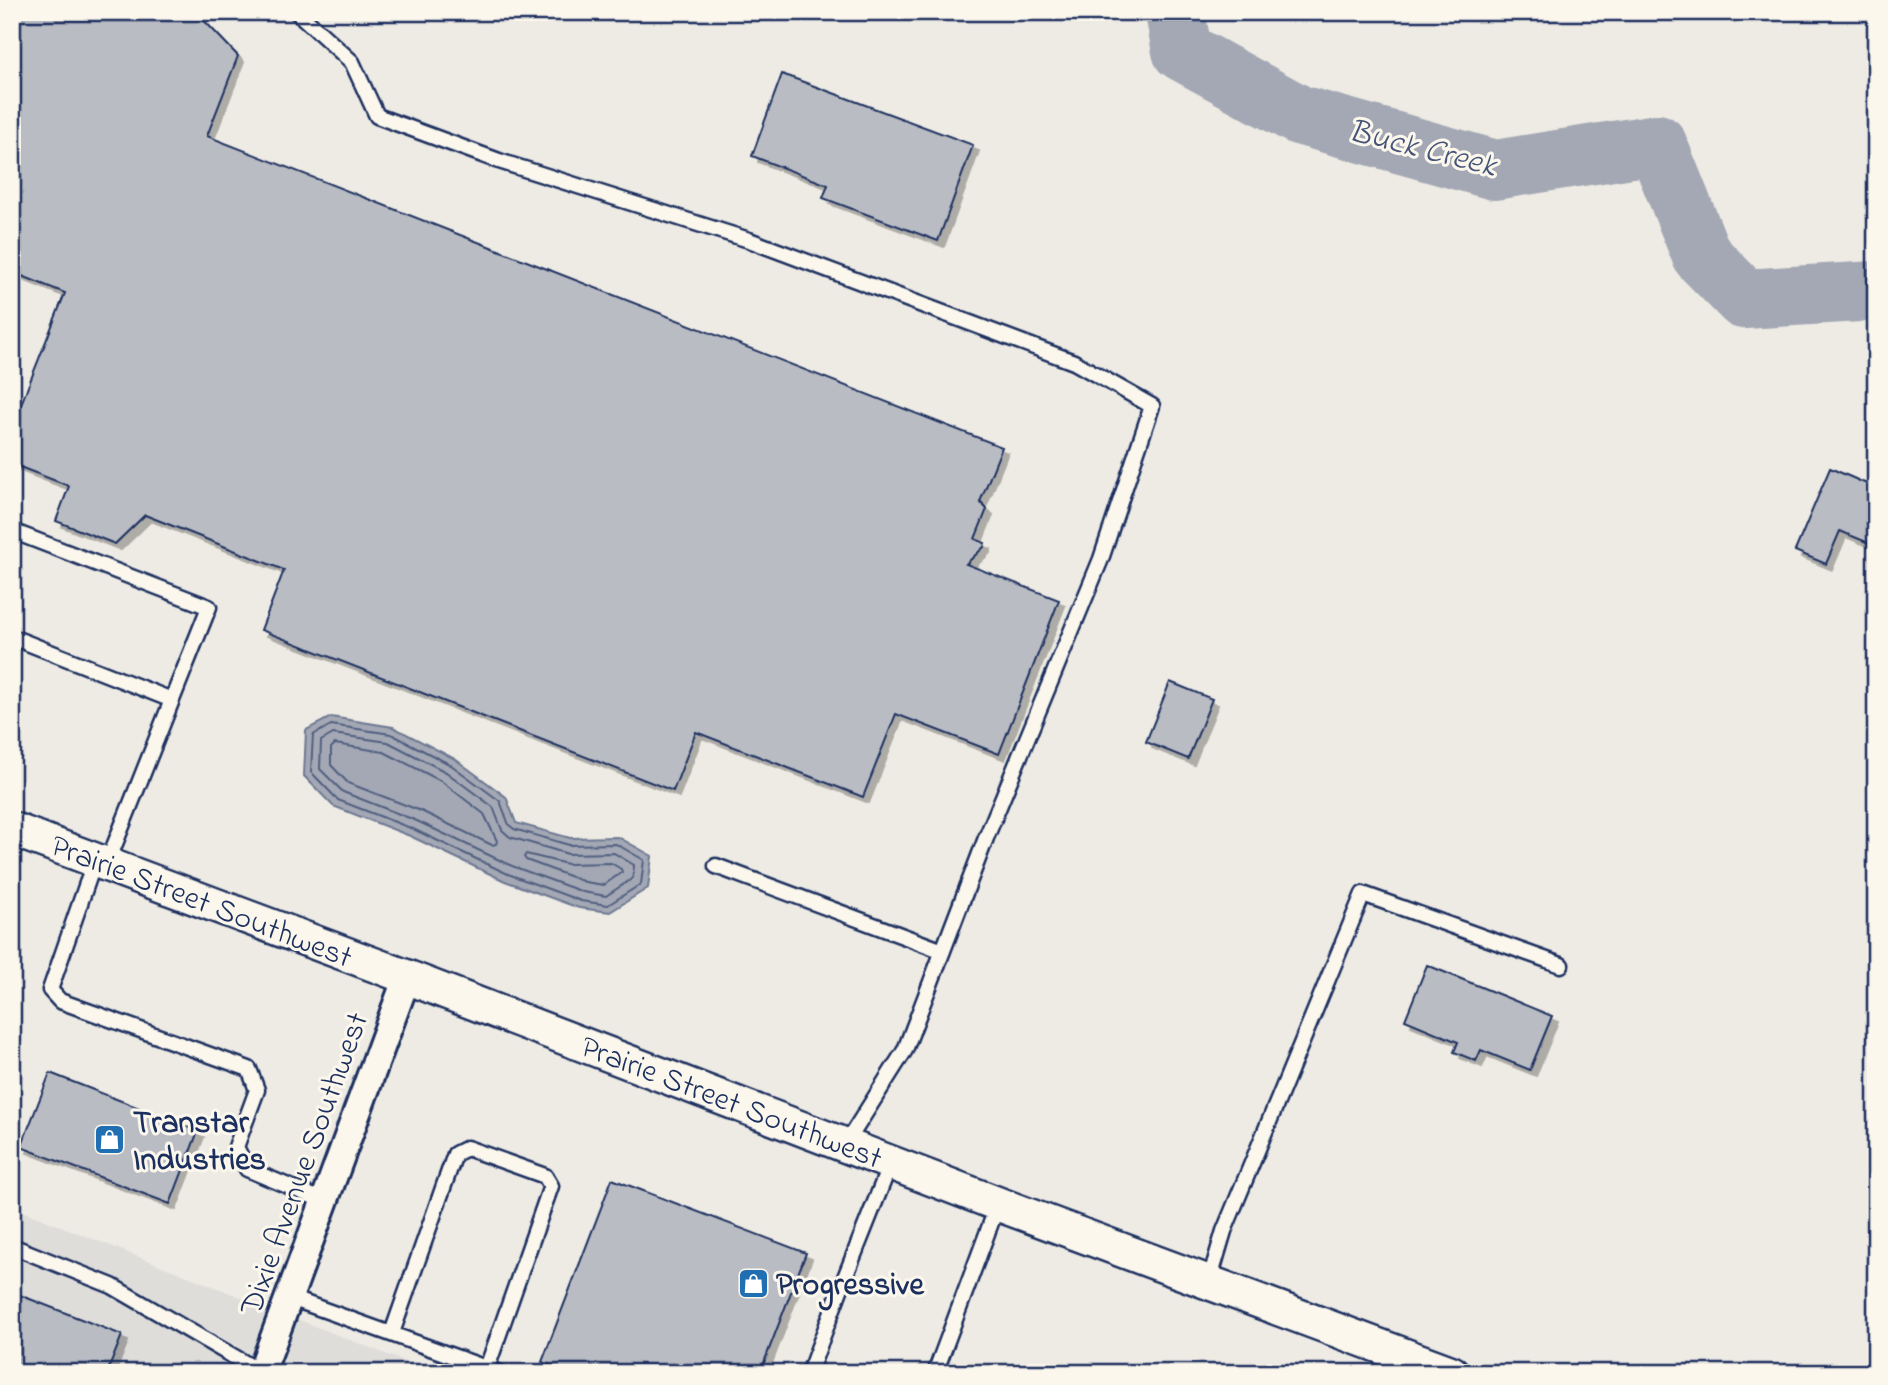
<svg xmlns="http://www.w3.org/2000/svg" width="1888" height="1385" font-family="'Indie Flower',sans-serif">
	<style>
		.built { fill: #deddda }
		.water { fill: #a3a8b4; stroke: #6d7892; stroke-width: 2 }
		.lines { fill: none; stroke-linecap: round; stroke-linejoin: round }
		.shore { stroke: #515f80; stroke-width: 2 }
		.river { stroke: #a3a8b4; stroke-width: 60 }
		.building { fill: #b9bcc3; stroke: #1b2f5e; stroke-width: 2; filter: url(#shadow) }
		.service-casing { stroke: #1b2f5e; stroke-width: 19 }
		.minor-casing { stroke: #1b2f5e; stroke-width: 32 }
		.tertiary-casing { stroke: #1b2f5e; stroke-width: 38 }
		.service { stroke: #fbf7ec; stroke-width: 14 }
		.minor { stroke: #fbf7ec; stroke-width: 26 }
		.tertiary { stroke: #fbf7ec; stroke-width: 33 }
		.labels { text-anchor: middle; stroke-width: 6; stroke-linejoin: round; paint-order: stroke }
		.street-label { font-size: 32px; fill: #1b2f5e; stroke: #fbf7ec }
		.poi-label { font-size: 32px; font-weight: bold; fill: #1b2f5e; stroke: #fbf7ec; text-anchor: start }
		.water-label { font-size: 33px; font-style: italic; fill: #445378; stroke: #fbf7ec }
	</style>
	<defs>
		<filter id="shadow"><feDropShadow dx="6" dy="6" stdDeviation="0" flood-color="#0004"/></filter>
	</defs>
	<rect width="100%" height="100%" fill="#eeebe4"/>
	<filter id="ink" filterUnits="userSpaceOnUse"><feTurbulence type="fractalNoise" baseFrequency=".0143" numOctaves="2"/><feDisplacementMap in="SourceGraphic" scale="14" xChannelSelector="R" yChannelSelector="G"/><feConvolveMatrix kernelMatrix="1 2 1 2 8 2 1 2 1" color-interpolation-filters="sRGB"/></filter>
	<g filter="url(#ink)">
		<path class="built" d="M12 1207 434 1373H12Z"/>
		<path class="water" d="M331 717 393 727 455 759 506 797 516 823 570 838 618 837 652 856 648 888 610 912 579 908 505 881 410 836 333 806 304 776 306 730Z"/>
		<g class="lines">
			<path class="shore" d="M331 725 391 734 451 765 500 801 509 825 514 829 569 845 616 844 644 860 641 884 608 905 581 901 508 874 413 829 338 800 311 772 313 735Z
				M333 734 388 742 446 772 493 807 502 830 510 837 568 854 614 853 634 865 633 878 606 896 583 892 512 866 417 821 343 792 320 769 321 741Z
				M335 744 384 752 441 781 484 814 497 841 496 844 492 845 421 811 348 783 331 765V748Z
				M526 854 567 864 611 863 621 869 622 872 604 885 585 882 526 860 524 857Z"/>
			<path class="river" d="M1175 12 1182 51 1299 115 1495 170 1657 144 1702 256 1744 299 1876 291"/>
		</g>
		<path class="building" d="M12 12H196L238 56 207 136 1002 447 980 502 987 509 975 539 985 543 984 547 966 564 1059 600 999 754 896 714 863 797 696 732 673 791 261 630 284 570 145 515 115 544 56 521 69 486 12 464V427L65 293 12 272Z
			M782 74 973 145 938 241 823 198 828 185 752 156Z
			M1830 468 1876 488V546L1840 531 1826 564 1795 551Z
			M1170 682 1212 699 1188 759 1146 742Z
			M1427 965 1552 1016 1530 1070 1481 1050 1476 1061 1454 1052 1458 1042 1405 1020Z
			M50 1073 198 1131 170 1204 21 1147Z
			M612 1179 806 1253 760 1373H569L542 1362Z
			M12 1292 122 1335 107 1373H12Z"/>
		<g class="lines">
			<defs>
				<path id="service" d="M297 12 352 62 377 116 499 161 749 240 1074 362 1152 406 1101 559 986 838 905 1050 845 1145
					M12 531 209 607 172 700 12 637
					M95 860 50 990 60 1001 249 1069 257 1090 236 1147 247 1169 324 1201
					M107 864 172 700
					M716 866 943 951
					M12 1246 112 1286 262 1373
					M1209 1282 1224 1231 1363 894 1561 965
					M288 1297 500 1373
					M392 1333 455 1154 467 1148 545 1176 551 1186 487 1368
					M809 1373 840 1290 891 1162
					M935 1373 998 1204"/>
				<path id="minor" d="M261 1373 407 977"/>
				<path id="tertiary" d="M12 829 407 977 998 1204 1452 1373"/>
			</defs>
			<use href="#service" class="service-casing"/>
			<use href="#minor" class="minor-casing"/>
			<use href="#tertiary" class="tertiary-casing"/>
			<use href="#service" class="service"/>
			<use href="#minor" class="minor"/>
			<use href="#tertiary" class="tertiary"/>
		</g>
	</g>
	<defs>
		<symbol id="shop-square" viewBox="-11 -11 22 22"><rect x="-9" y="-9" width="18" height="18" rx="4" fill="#1f6fb2" stroke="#fbf7ec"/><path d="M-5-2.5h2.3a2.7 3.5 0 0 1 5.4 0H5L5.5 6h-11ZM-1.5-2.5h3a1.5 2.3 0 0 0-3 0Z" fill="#fff"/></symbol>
	</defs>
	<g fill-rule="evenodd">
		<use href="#shop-square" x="92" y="1122" width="35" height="35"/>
		<use href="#shop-square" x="736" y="1266" width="35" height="35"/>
	</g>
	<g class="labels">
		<g class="street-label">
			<text transform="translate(202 900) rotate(21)" y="11">Prairie Street Southwest</text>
			<text transform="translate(732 1101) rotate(21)" y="11">Prairie Street Southwest</text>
			<text transform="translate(303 1163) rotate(-70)" y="11">Dixie Avenue Southwest</text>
		</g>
		<g class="poi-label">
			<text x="133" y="1132">Transtar<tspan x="133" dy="37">Industries</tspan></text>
			<text x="776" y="1294">Progressive</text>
		</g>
		<g class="water-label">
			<text transform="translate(1423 146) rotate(14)" y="12">Buck Creek</text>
		</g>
	</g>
	<rect width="1888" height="1385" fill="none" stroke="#fbf7ec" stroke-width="42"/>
	<rect x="21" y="21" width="1846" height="1343" fill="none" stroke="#1b2f5e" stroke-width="2.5" filter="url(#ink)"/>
</svg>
